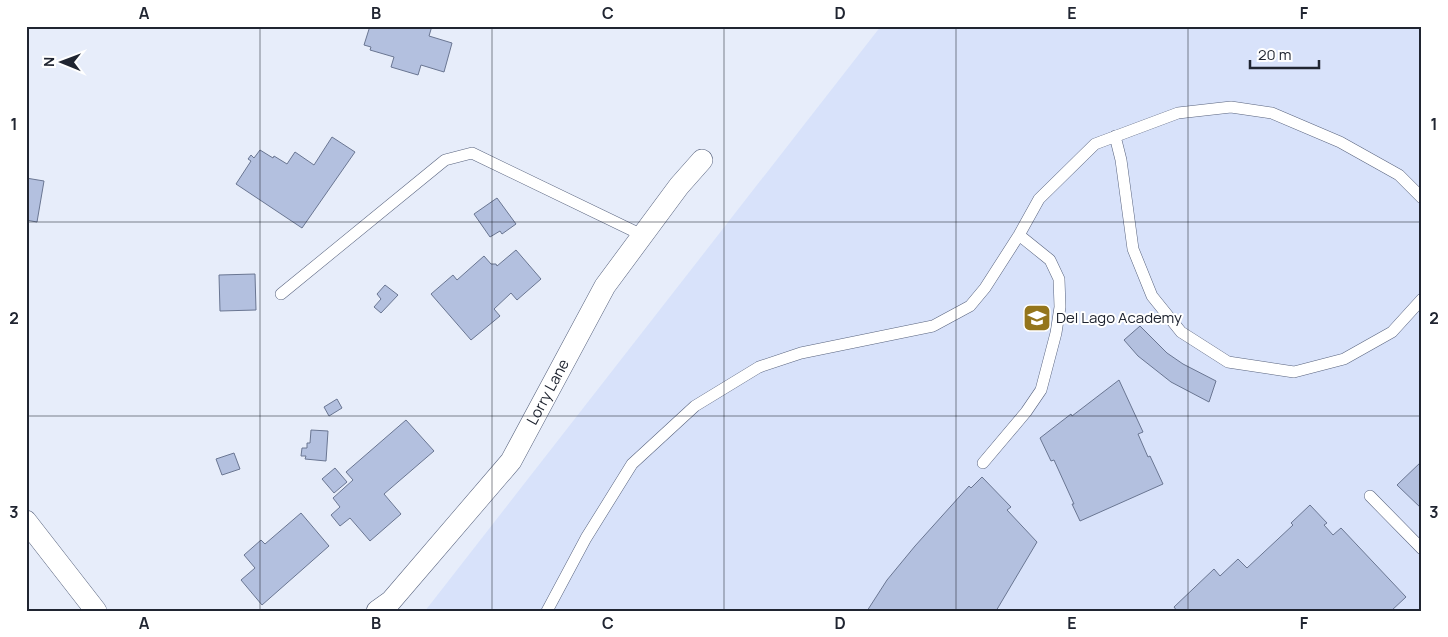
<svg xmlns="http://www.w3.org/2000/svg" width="1448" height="637" font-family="Manrope,sans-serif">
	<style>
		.built { fill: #d8e2fa }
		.building { fill: #b3c0df; stroke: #6a7692 }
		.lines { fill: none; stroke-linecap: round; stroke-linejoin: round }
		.lane-casing { stroke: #58637e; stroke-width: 12 }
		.street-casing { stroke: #58637e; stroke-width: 22 }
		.lane { stroke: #fff; stroke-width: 11 }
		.street { stroke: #fff; stroke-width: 21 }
		.grid { fill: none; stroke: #202531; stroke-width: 1; stroke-opacity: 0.55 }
		.labels { text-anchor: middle; stroke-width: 4; stroke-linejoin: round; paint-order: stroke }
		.poi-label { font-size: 15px; fill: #202531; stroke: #fff; text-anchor: start }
		.street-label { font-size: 15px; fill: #202531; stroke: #fff }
		.neatline { fill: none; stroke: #202531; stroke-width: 2 }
		.grid-label { font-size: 16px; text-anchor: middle; font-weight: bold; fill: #202531 }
	</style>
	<rect width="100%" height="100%" fill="#e7edfa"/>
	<path class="built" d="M881 26H1422V611H425Z"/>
	<path class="building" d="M370 26H432L429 36 452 43 444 72 421 65 418 75 391 67 394 57 370 50 371 47 364 45Z
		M332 137 355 152 302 228 236 184 251 161 248 159 251 155 254 158 260 150 273 158 274 156 287 164 295 152 314 165Z
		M26 178 44 181 37 222 26 220Z
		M497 198 516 224 502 234 500 231 490 237 474 214Z
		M516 250 541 279 517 300 511 293 494 309 500 316 471 340 431 294 453 275 457 280 484 256 491 264H496L497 266Z
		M255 274 256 310 220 311 219 275Z
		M385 285 398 295 381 313 374 307 381 299 377 294Z
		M1140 326 1167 353 1183 364 1216 381 1209 402 1171 382 1138 356 1124 340Z
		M1119 380 1143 432 1138 434 1148 457 1150 456 1163 484 1080 521 1072 504H1074L1054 460 1051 461 1040 438 1071 414 1072 416Z
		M337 399 342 408 329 416 324 407Z
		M406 420 434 451 384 494 401 514 370 541 350 518 340 526 331 515 340 507 333 498 353 480 346 472Z
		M311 430 328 431 326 461 305 459 306 456H301L302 448H307V443H310Z
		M234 453 240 469 222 475 216 459Z
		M1422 461V509L1397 485Z
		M335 468 347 482 334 493 322 479Z
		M982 477 1011 507 1007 510 1037 542 996 611H867L887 580 915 546 969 486 971 488Z
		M1310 505 1327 523 1324 525 1333 535 1341 528 1406 597 1391 611H1177L1174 607 1214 569 1220 576 1238 559 1247 568 1293 525 1291 523Z
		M301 513 329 546 262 605 241 580 255 568 244 555 261 540 265 544Z"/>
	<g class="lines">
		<defs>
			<path id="lane" d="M1115 136 1121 160 1133 249 1152 296 1181 332 1228 362 1294 372 1344 359 1392 332 1422 299
				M281 294 445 160 472 153 642 235
				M983 463 1026 412 1041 390 1056 333 1060 307 1059 279 1050 260 1019 235
				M1370 496 1422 549
				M547 611 586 538 632 464 695 406 759 367 801 353 933 326 970 306 985 288 1019 235 1039 199 1095 144 1178 113 1231 107 1272 113 1340 142 1399 175 1422 198"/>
			<g id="street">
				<path d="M26 521 96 611"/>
				<path id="s1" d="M377 611 391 601 511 461 605 286 679 186 702 160"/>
			</g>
		</defs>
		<use href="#lane" class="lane-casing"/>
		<use href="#street" class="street-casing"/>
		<use href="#lane" class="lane"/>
		<use href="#street" class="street"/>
	</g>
	<path class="grid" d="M260 26V611M492 26V611M724 26V611M956 26V611M1188 26V611M26 222H1422M26 416H1422"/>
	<defs>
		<symbol id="school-square" viewBox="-11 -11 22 22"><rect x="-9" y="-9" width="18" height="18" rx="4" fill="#94751c" stroke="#fff"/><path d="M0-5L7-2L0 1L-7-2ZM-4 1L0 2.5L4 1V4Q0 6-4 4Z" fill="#fff"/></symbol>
	</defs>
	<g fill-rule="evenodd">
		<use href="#school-square" x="1021" y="302" width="32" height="32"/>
	</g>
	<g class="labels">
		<g class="poi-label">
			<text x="1056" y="323">Del Lago Academy</text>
		</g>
		<g class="street-label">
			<text dy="5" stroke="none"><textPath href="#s1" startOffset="280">Lorry Lane</textPath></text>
		</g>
	</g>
	<rect width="1448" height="637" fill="none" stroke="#ffffff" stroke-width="55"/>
	<g transform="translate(62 62) rotate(271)" stroke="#ffffff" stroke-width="4" paint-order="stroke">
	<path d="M0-4L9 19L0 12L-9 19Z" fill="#202531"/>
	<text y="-8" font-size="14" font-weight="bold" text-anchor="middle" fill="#202531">N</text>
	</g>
	<path d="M1250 60v8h69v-8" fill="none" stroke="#202531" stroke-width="2.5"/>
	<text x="1258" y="60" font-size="15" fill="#202531" stroke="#ffffff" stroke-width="4" paint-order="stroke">20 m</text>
	<rect x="28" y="28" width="1392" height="582" class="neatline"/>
	<g class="grid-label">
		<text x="144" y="19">A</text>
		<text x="376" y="19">B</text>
		<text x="608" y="19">C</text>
		<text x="840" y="19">D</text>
		<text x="1072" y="19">E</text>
		<text x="1304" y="19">F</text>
		<text x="14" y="130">1</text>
		<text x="1434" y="130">1</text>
		<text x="14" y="324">2</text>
		<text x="1434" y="324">2</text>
		<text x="14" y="518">3</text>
		<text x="1434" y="518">3</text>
		<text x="144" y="629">A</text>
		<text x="376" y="629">B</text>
		<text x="608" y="629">C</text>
		<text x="840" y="629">D</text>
		<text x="1072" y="629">E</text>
		<text x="1304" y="629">F</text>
	</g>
</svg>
